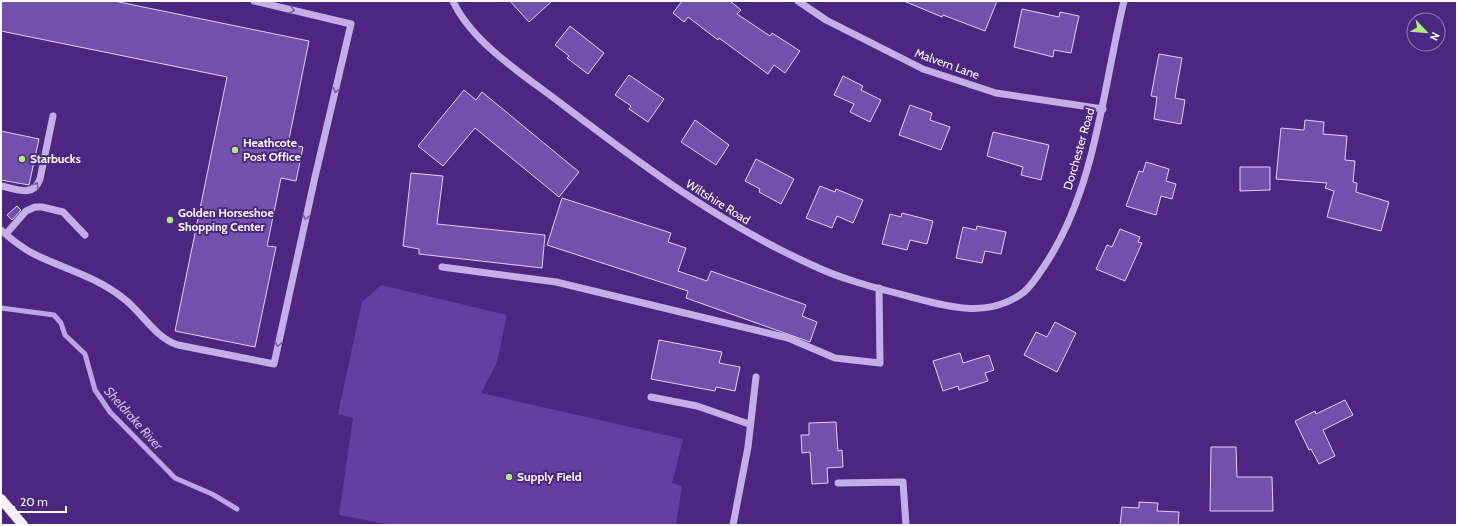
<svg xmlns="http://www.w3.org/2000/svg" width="1458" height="526" font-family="Cabin,sans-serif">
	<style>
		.green { fill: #663ea1 }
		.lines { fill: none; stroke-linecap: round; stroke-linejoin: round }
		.stream { stroke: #bea3e7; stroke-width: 5 }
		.building { fill: #744fab; stroke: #e0d2f5 }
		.minor { stroke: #c5aee7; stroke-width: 7 }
		.major { stroke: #f6f0fd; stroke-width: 10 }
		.oneway { stroke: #7d5caa }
		.poi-dot { fill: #a9f074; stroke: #4d2682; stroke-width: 1.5 }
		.labels { text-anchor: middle; stroke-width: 4; stroke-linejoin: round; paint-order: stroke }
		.street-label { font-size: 12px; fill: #fff; stroke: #4d2682 }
		.poi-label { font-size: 12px; font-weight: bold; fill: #fff; stroke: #4d2682; text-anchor: start }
		.water-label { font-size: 13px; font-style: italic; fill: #cfbaee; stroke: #4d2682 }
	</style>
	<rect width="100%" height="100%" fill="#4d2682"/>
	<path class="green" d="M381 285 507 315 497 362 481 393 683 439 672 483 682 486 676 525H391L339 515 353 418 338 414 362 302Z"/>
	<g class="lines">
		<path class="stream" d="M1 308 54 315 61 323 65 335 85 354 95 390 110 412 175 478 212 494 237 509"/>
	</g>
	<path class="building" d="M1 1H114L309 41 288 144 303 147 296 181 281 178 267 246 276 247 255 347 175 331 227 77 1 31Z
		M510 1H552L529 22Z
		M682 1H730L741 10 737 14 770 36 772 33 800 51 785 73 774 65 768 74 719 38 718 40 688 17 684 22 673 13Z
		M904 1H997L985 31 943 15 942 17Z
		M1022 9 1059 17 1060 12 1079 16 1071 53 1054 50 1053 57 1014 47Z
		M570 26 604 53 588 74 567 58 569 56 555 45Z
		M1159 54 1182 58 1175 98 1185 100 1181 124 1154 119 1157 97 1151 96Z
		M629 75 664 99 648 122 629 109 631 106 615 95Z
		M843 76 863 86 861 90 881 100 870 122 850 112 854 104 834 95Z
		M464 90 476 100 482 92 579 172 559 197 475 128 443 166 418 146Z
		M910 105 932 113 930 120 950 127 941 150 899 135Z
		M695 120 729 145 716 165 681 142Z
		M1305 120 1324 122 1323 134 1347 136 1345 160 1355 161 1353 182 1357 183 1356 192 1389 202 1381 231 1327 217 1334 191 1325 188 1327 183 1276 179 1281 128 1304 130Z
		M1 131 39 139 29 185 1 180Z
		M993 132 1049 145 1041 180 1021 175 1023 167 987 156Z
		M756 159 794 179 781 204 759 192 760 189 745 181Z
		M1146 162 1169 169 1166 181 1176 184 1172 199 1161 196 1156 215 1126 206 1139 171 1143 172Z
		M1240 167H1270V190L1240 191Z
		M411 173 443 176 437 224 545 235 542 268 419 254V249L403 246Z
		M820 186 835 192 836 189 863 200 853 223 837 216 832 228 806 218Z
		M562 198 671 233 668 242 686 248 678 271 707 281 711 271 806 305 802 316 817 322 810 342 686 298 688 291 547 245Z
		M17 206 21 210 12 220 7 215Z
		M902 213 933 221 927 244 910 240 907 250 882 244 890 214 901 217Z
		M977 226 1006 232 1001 254 985 251 982 263 956 258 963 227 976 230Z
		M1120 229 1140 237 1138 242 1142 243 1125 281 1096 269 1107 245 1112 247Z
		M1055 322 1076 333 1057 372 1024 355 1036 332 1047 337Z
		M659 340 722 352 719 363 740 367 735 391 716 387 715 391 651 379Z
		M960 353 963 363 989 355 994 370 985 373 988 381 959 390 958 386 943 391 933 361Z
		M1345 400 1353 415 1323 430 1335 456 1319 464 1311 449 1309 450 1295 421 1315 411 1316 414Z
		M836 422 838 451 842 450 843 467 827 468 828 483 812 484 810 452 802 453 801 435H809V423Z
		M1211 447H1236L1237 477H1272L1273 511H1210Z
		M1139 502 1158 503 1157 511 1179 512 1178 525H1120L1122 507 1139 508Z"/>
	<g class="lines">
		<path class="minor" d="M453 1C473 45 529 78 567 108 646 168 721 224 812 265 843 280 877 288 911 297 949 307 989 319 1024 292 1032 285 1039 274 1045 265 1096 188 1103 88 1124 1
			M798 1 826 20 923 69 996 93 1103 109
			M1 186C17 189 33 198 40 179L53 116
			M1 230C12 240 23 249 36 255 65 269 97 277 123 298 143 313 154 337 178 345L274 364 315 177 351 24 254 1
			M6 234 26 211 35 207H42L63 212 85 235
			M442 267 556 282 788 338 835 358 880 363 879 288
			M651 397 697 406 749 424
			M838 483 903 482 906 525
			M733 525 748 447 756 377"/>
		<path class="major" d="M1 499 23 525"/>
	</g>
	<defs><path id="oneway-chevron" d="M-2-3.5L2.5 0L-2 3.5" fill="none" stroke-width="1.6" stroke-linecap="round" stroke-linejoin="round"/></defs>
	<g class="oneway">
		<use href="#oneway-chevron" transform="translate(292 10) rotate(13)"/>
		<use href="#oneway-chevron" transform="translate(336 90) rotate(104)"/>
		<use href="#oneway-chevron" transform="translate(36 185) rotate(-56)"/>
		<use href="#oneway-chevron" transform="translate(306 217) rotate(102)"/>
		<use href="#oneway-chevron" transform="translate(278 344) rotate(102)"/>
	</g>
	<g class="poi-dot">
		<circle cx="235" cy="150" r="4"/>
		<circle cx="22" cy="159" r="4"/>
		<circle cx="170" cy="220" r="4"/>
		<circle cx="509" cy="477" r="4"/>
	</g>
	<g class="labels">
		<g class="street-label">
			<text transform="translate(947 64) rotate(20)" y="4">Malvern Lane</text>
			<text transform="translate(1079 149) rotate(-74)" y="4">Dorchester Road</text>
			<text transform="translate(718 202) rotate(32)" y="4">Wiltshire Road</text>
		</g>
		<g class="poi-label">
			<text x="243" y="147">Heathcote<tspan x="243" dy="14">Post Office</tspan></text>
			<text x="30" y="163">Starbucks</text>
			<text x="178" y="217">Golden Horseshoe<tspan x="178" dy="14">Shopping Center</tspan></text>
			<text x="517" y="481">Supply Field</text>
		</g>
		<g class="water-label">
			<text transform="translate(134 418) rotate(48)" y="5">Sheldrake River</text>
		</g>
	</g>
	<rect width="1458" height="526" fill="none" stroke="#ffffff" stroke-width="4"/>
	<g transform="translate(1426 32) rotate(116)"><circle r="19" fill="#4d2682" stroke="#947db4"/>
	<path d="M0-3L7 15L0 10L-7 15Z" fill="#a9f074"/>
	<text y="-6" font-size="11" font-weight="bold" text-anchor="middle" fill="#ffffff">N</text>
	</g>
	<path d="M14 506v6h52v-6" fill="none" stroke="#ffffff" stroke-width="2"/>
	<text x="20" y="506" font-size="12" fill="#ffffff" stroke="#4d2682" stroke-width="3" paint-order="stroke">20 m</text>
</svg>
